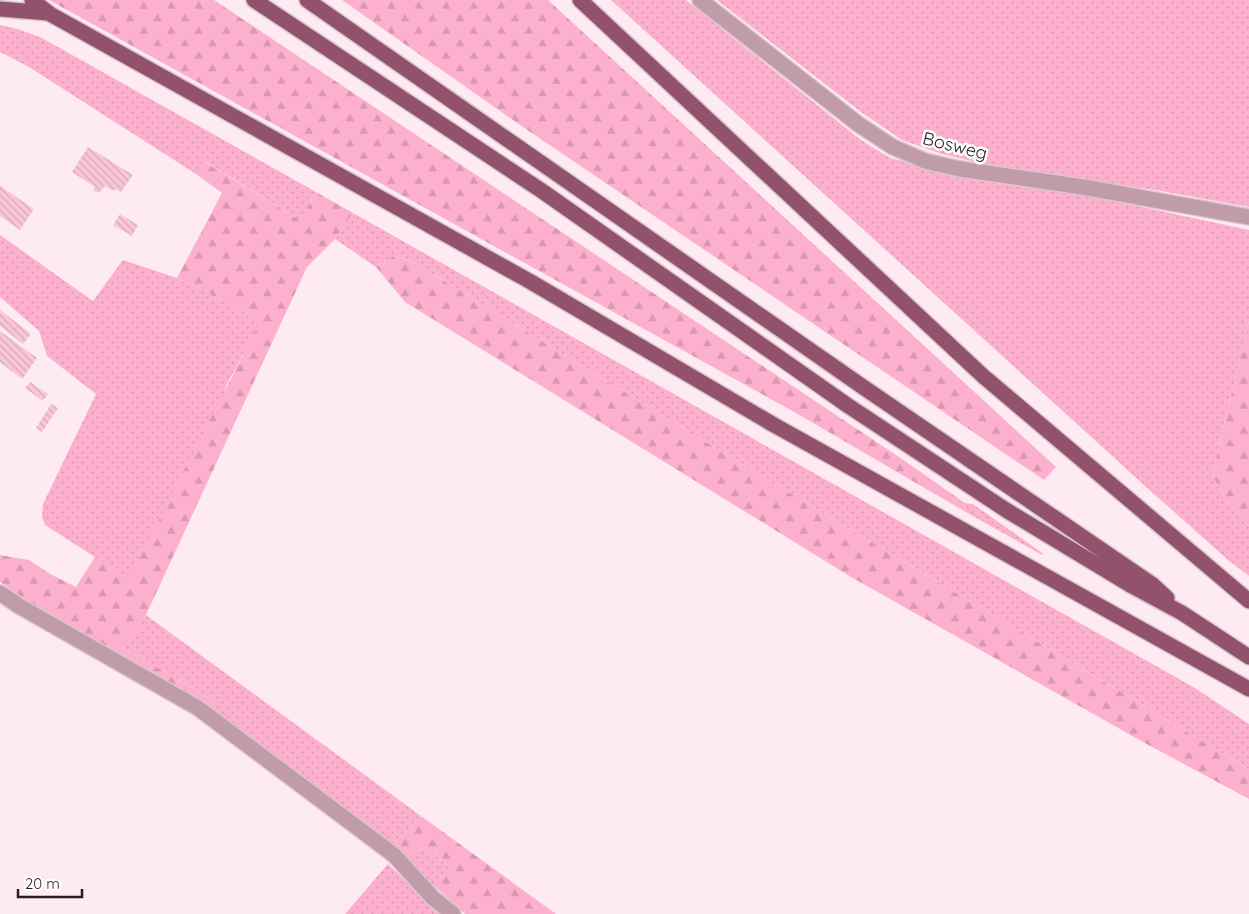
<svg xmlns="http://www.w3.org/2000/svg" width="1249" height="914" font-family="Quicksand,sans-serif">
	<style>
		.grass { fill: url(#grass-dots) }
		.forest { fill: url(#forest-firs) }
		.building { fill: url(#building-back-hatch) }
		.lines { fill: none; stroke-linecap: round; stroke-linejoin: round }
		.minor-casing { stroke: #d7c6cc; stroke-width: 18 }
		.major-casing { stroke: #d7c6cc; stroke-width: 18 }
		.minor { stroke: #c09ba8; stroke-width: 15 }
		.major { stroke: #92526d; stroke-width: 15 }
		.labels { text-anchor: middle; stroke-width: 5; stroke-linejoin: round; paint-order: stroke }
		.street-label { font-size: 18px; fill: #261e21; stroke: #fefefe }
	</style>
	<defs>
		<pattern id="grass-dots" width="8" height="8" patternUnits="userSpaceOnUse" patternTransform="scale(1.25)"><rect width="8" height="8" fill="#fdb0ce"/><path d="M2 2h.1M6 6h.1" fill="none" stroke="#d997b1" stroke-width="1.8" stroke-linecap="round"/></pattern>
		<pattern id="forest-firs" width="22" height="20" patternUnits="userSpaceOnUse" patternTransform="scale(1.25)"><rect width="22" height="20" fill="#fdb0ce"/><path d="M5 1l3.5 6h-7zM16 11l3.5 6h-7z" fill="#d997b1"/></pattern>
		<pattern id="building-back-hatch" width="6" height="6" patternUnits="userSpaceOnUse" patternTransform="scale(1.25)"><rect width="6" height="6" fill="#f9c5d8"/><path d="M-1 5l2 2M0 0l6 6M5-1l2 2" fill="none" stroke="#d5a9b9"/></pattern>
	</defs>
	<rect width="100%" height="100%" fill="#feebf1"/>
	<path class="grass" d="M611 0H686L861 140 890 158 962 176 1105 199 1249 230V321L1212 475 1226 500 1249 526V576L1228 560 1144 485Z
		M717 0H1249V207L1161 191 993 166 942 154 902 140 861 112Z
		M0 25 18 29 42 38 316 192 300 220 204 161 196 174 29 67 0 52Z
		M353 213 1195 688 1249 724V769L735 460 412 261 393 256 376 267 335 239Z
		M0 235 93 301 123 260 177 278 262 320 226 386 224 394 129 579 45 525 42 517 43 504 96 394 47 356 39 331 0 297Z
		M965 503 973 504 1038 550 1043 554 1042 555 964 511Z
		M146 615 421 816 392 845 211 709 215 701 124 648Z
		M427 847 450 867 433 885 406 858Z
		M388 864 440 914H345Z"/>
	<path class="forest" d="M49 0H214L899 457 965 503 964 511 796 413Z
		M342 0H548L1056 467 1044 480 523 127Z
		M203 161 300 220 316 192 353 213 335 239 307 267 146 615 124 648 215 701 211 709 39 609 0 582V555L29 560 52 575 76 587 95 557 129 578 261 320 177 278 222 193 196 174Z
		M393 256 412 261 735 460 1249 769V799L1143 742 851 577 405 302 376 267Z
		M1249 321V526L1226 500 1212 475Z
		M421 816 556 914H465L433 885 450 867 427 847 406 858 392 845Z"/>
	<path class="building" d="M88 147 133 175 121 192 115 189 113 191 105 186 99 193 93 190 95 187 72 172Z
		M0 186 34 209 20 230 0 216Z
		M120 214 138 225 132 236 113 225Z
		M0 310 31 334 23 344 0 326Z
		M0 331 37 358 22 379 0 362Z
		M30 382 48 394 43 401 25 388Z
		M51 404 58 408 42 432 36 428Z"/>
	<g class="lines">
		<defs>
			<path id="minor" d="M700 0 858 124 893 147 925 161 960 169 1083 187 1249 217
				M0 593 19 606 198 708 394 855 433 898 453 914"/>
			<path id="major" d="M32 0 50 14 531 282 774 425 1249 689
				M254 0 542 191 847 405 1006 510 1132 586 1182 613 1249 657
				M307 0 863 387 1153 585 1167 598
				M580 0 983 376 1249 601
				M0 9 48 13"/>
		</defs>
		<use href="#minor" class="minor-casing"/>
		<use href="#major" class="major-casing"/>
		<use href="#minor" class="minor"/>
		<use href="#major" class="major"/>
	</g>
	<g class="labels">
		<g class="street-label">
			<text transform="translate(955 146) rotate(14)" y="6">Bosweg</text>
		</g>
	</g>
	<path d="M18 889v8h64v-8" fill="none" stroke="#261e21" stroke-width="2.5"/>
	<text x="25" y="889" font-size="15" fill="#261e21" stroke="#fefefe" stroke-width="4" paint-order="stroke">20 m</text>
</svg>
